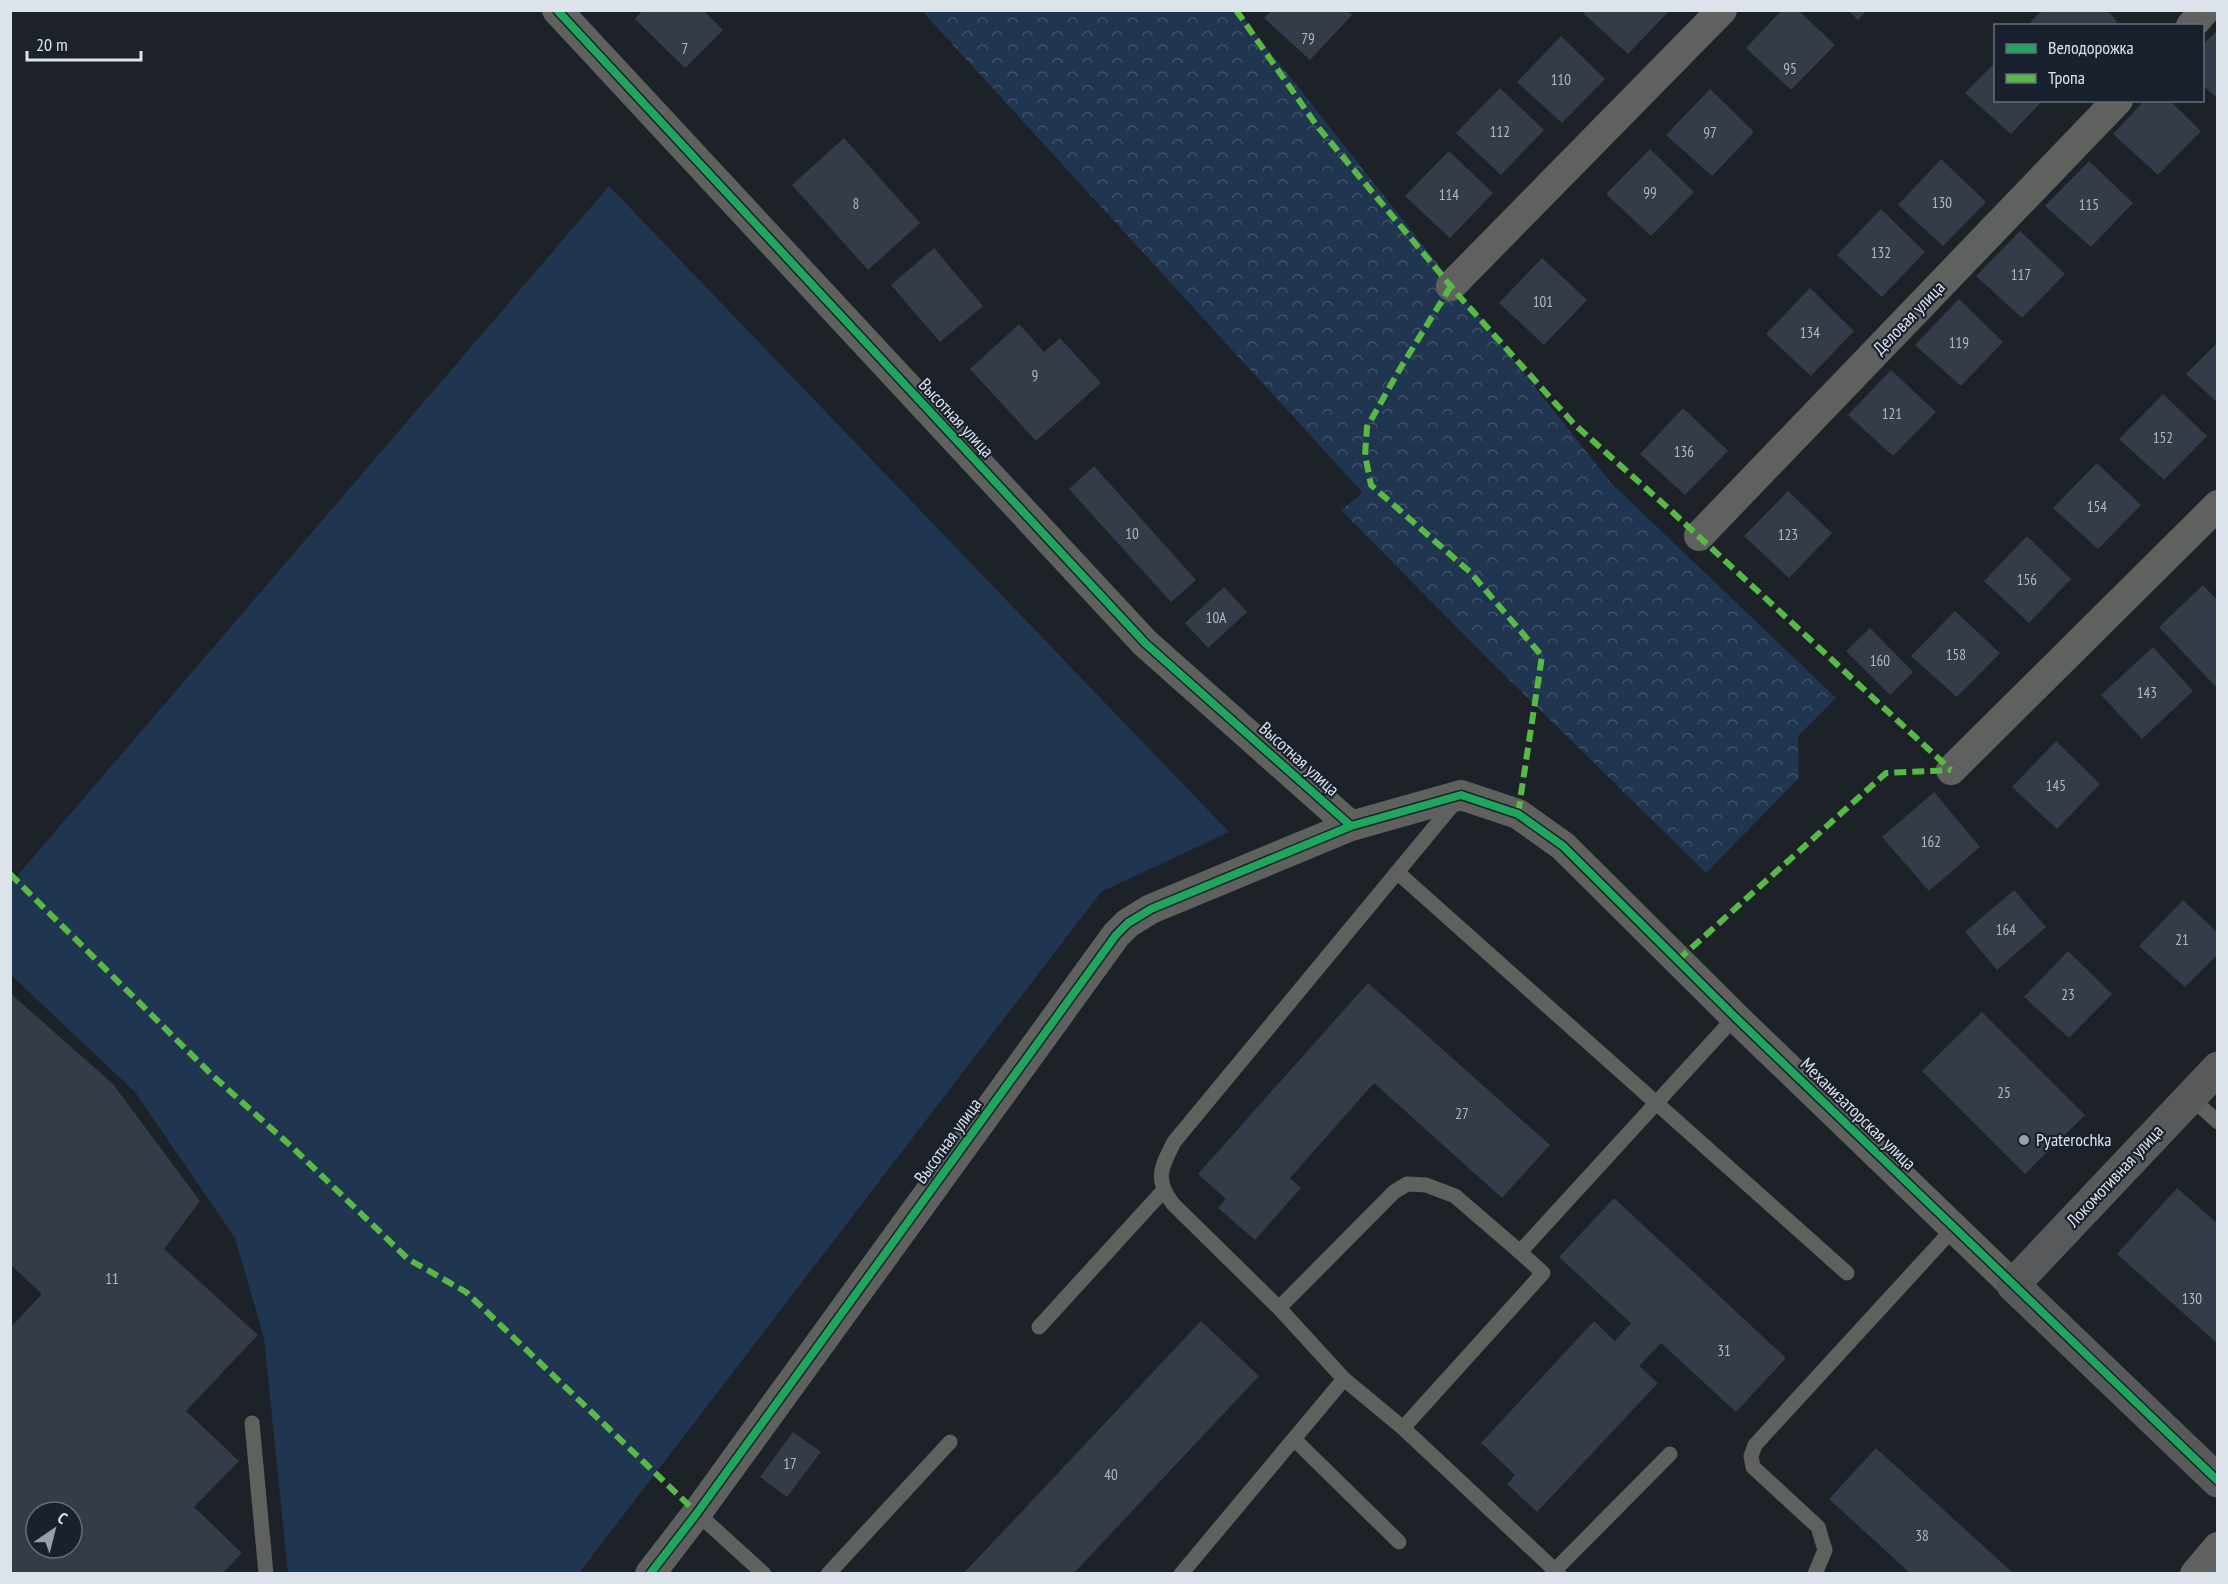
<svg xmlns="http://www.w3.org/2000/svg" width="2228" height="1584" font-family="'PT Sans Narrow',sans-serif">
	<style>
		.grass { fill: #203550 }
		.forest { fill: url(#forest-crowns) }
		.building { fill: #333c48; fill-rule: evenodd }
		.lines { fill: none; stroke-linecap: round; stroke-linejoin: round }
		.lane { stroke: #5f615f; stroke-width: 15 }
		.street { stroke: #5f615f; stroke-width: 30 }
		.secondary { stroke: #58595b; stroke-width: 33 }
		.quiet { stroke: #58b947; stroke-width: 6; stroke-dasharray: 12 6; stroke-linecap: butt }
		.cycleway-casing { stroke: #18212d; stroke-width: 11 }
		.cycleway { stroke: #20a55d; stroke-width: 8 }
		.poi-dot { fill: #999fa7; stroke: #18212d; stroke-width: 2 }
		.labels { text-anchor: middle; stroke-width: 4.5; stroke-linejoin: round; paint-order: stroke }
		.number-label { font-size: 15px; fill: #b2b9c2 }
		.street-label { font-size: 18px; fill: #dce3eb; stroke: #18212d }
		.poi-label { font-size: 18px; fill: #dce3eb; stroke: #18212d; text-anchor: start }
	</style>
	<defs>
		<pattern id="forest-crowns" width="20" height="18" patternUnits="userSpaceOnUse" patternTransform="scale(1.5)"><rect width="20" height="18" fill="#203550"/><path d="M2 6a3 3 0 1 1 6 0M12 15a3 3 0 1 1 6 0" fill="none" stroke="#405269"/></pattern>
	</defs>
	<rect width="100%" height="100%" fill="#1d2228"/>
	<path class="grass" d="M609 186 1229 832 1101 892 579 1573H288L264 1338 235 1238 135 1092 11 975V883Z"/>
	<path class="forest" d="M922 11H1238L1611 483 1836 698 1798 736 1799 778 1706 873 1485 656 1341 510 1363 493Z"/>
	<path class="building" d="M643 10H703L723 30 685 68 635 19Z
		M1272 10H1347L1352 15 1310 60 1264 18Z
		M1585 10H1670L1628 54 1583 13Z
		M1782 10H1798L1835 45 1791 90 1746 48Z
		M1848 10H1867L1858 20Z
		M2042 10H2107L2117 21 2113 26H2031L2029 24Z
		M2218 30V99L2202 85V45Z
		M1561 36 1605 79 1562 123 1517 82Z
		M1996 62V100H2043L2011 134 1965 93Z
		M1500 88 1544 130 1501 175 1456 133Z
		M1710 89 1754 132 1712 176 1666 135Z
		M2145 100H2169L2201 131 2158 175 2113 134Z
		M844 138 920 223 868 270 792 185Z
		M1650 149 1694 192 1651 236 1606 194Z
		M1449 151 1493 193 1450 238 1405 196Z
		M1941 159 1986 202 1943 246 1898 205Z
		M2089 161 2133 203 2091 247 2045 206Z
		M1881 209 1925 252 1882 297 1837 255Z
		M2020 231 2065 274 2022 318 1976 276Z
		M934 248 983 306 940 342 891 285Z
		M1542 258 1587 300 1544 345 1499 303Z
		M1810 288 1854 331 1811 376 1766 334Z
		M1959 299 2003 342 1961 386 1915 345Z
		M1019 324 1044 352 1060 338 1101 383 1036 441 970 369Z
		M2218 342V403L2186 374Z
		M1891 370 1936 412 1893 456 1848 415Z
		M2163 394 2207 436 2164 480 2119 439Z
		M1683 408 1728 451 1685 495 1640 454Z
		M2097 463 2141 505 2098 549 2053 508Z
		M1094 466 1196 580 1171 602 1069 489Z
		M1788 491 1832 533 1789 578 1744 536Z
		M2027 536 2071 579 2029 623 1984 581Z
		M2203 585 2218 601V689L2159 627Z
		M1224 587 1247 612 1208 648 1185 623Z
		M1955 611 2000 653 1957 697 1911 656Z
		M1870 628 1913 672 1890 695 1846 651Z
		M2153 647 2193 691 2142 739 2101 695Z
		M2056 741 2100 784 2057 829 2012 787Z
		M1934 792 1980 847 1929 891 1882 837Z
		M2014 890 2046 927 1997 970 1965 932Z
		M2183 900 2218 933V954L2185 987 2139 946Z
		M2068 951 2112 994 2069 1038 2024 997Z
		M1368 983 1550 1145 1502 1198 1374 1083 1290 1178 1301 1188 1255 1240 1218 1208 1226 1199 1198 1174Z
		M10 993 113 1084 200 1201 164 1249 258 1335 186 1411 239 1461 194 1507 242 1553 222 1574H10V1328L42 1294 10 1264ZM36 1512H72V1548H36Z
		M1982 1012 2085 1115 2025 1174 1922 1071Z
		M2177 1188 2218 1224V1344L2117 1254Z
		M1614 1198 1786 1358 1736 1412 1661 1343 1639 1366 1658 1383 1537 1512 1507 1484 1515 1475 1481 1443 1594 1321 1615 1341 1631 1323 1559 1257Z
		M1201 1321 1259 1376 1073 1574H963Z
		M793 1432 821 1452 787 1497 760 1477Z
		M1876 1448 2014 1574H1911L1829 1499Z"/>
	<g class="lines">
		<path class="lane" d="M1397 872 1847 1273
			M2190 1097 2218 1122
			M1279 1308 1394 1192 1407 1184 1426 1185 1455 1196 1520 1252 1735 1017
			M1039 1327 1163 1191
			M1344 1379 1403 1428 1559 1574
			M252 1423 266 1574
			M1403 1428 1543 1273 1520 1252
			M1294 1439 1399 1542
			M697 1513 764 1574
			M1555 1570 1670 1454
			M828 1574 950 1442
			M1181 1574 1344 1379 1279 1308 1173 1204C1154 1179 1161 1168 1174 1142L1456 801
			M1815 1574 1825 1550 1818 1527 1753 1467 1751 1456 1755 1445 1954 1228"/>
		<path class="street" d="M557 10 1145 643 1351 826
			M2191 26 2205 10
			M1451 286 1722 10
			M1699 536 2118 100
			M1951 770 2218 505
			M650 1574 697 1513 1116 935 1128 923 1151 909 1351 826 1461 795 1518 814 1563 846 1735 1017 2013 1285
			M2195 1574 2218 1547"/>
		<path class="secondary" d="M2218 1068 2013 1285 2218 1481"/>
		<path class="quiet" d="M1236 10 1317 126 1460 297 1574 424 1668 508 1951 770
			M1451 286 1401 367 1367 427 1365 455 1371 485 1470 572 1542 656 1518 814
			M10 874 213 1076 292 1147 408 1259 466 1292 697 1513
			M1678 960 1886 773 1951 770"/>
		<defs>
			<path id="cycleway" d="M557 10 1145 643 1351 826
				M650 1574 697 1513 1116 935 1128 923 1151 909 1351 826 1461 795 1518 814 1563 846 1735 1017 2218 1481"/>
		</defs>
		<use href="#cycleway" class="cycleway-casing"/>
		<use href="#cycleway" class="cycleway"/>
	</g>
	<circle class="poi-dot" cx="2024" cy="1140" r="6"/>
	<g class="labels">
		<g class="number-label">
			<text x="1308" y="44">79</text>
			<text x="685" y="54">7</text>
			<text x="1790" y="74">95</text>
			<text x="1561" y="85">110</text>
			<text x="1500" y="137">112</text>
			<text x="1710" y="138">97</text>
			<text x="1650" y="198">99</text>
			<text x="1449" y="200">114</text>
			<text x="1942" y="208">130</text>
			<text x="856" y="209">8</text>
			<text x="2089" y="210">115</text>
			<text x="1881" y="258">132</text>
			<text x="2021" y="280">117</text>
			<text x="1543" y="307">101</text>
			<text x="1810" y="338">134</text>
			<text x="1959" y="348">119</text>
			<text x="1035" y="381">9</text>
			<text x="1892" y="419">121</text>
			<text x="2163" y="443">152</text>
			<text x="1684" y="457">136</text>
			<text x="2097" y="512">154</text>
			<text x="1132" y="539">10</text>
			<text x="1788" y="540">123</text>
			<text x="2027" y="585">156</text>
			<text x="1216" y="623">10А</text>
			<text x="1956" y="660">158</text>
			<text x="1880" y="666">160</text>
			<text x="2147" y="698">143</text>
			<text x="2056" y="791">145</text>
			<text x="1931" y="847">162</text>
			<text x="2006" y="935">164</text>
			<text x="2182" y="945">21</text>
			<text x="2068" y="1000">23</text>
			<text x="2004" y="1098">25</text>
			<text x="1462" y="1119">27</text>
			<text x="112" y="1284">11</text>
			<text x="2192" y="1304">130</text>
			<text x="1724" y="1356">31</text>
			<text x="790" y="1469">17</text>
			<text x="1111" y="1480">40</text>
			<text x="1922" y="1541">38</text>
		</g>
		<g class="street-label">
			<text transform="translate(1909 318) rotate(-46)" y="6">Деловая улица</text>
			<text transform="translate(956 418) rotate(47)" y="6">Высотная улица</text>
			<text transform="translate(1299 759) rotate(42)" y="6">Высотная улица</text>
			<text transform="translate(1858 1114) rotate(44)" y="6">Механизаторская улица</text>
			<text transform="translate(948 1141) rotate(-54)" y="6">Высотная улица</text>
			<text transform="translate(2115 1176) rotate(-47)" y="6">Локомотивная улица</text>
		</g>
		<g class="poi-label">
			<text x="2036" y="1146">Pyaterochka</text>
		</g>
	</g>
	<rect width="2228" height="1584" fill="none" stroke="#dce3eb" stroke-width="24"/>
	<rect x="1994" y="24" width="210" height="78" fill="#18212d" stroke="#666f79" stroke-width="1.5"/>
	<rect x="2006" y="44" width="30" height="9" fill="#20a55d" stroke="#666f79" stroke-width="1.5"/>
	<text x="2048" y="54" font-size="18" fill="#dce3eb">Велодорожка</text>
	<rect x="2006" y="74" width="30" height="9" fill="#58b947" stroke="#666f79" stroke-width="1.5"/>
	<text x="2048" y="84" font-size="18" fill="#dce3eb">Тропа</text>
	<g transform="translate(54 1530) rotate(35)"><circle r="28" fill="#18212d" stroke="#666f79" stroke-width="1.5"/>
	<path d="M0-4.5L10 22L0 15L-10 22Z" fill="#999fa7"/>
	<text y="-9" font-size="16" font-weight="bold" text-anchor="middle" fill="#dce3eb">С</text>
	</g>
	<path d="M27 51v9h114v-9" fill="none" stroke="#dce3eb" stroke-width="3"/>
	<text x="36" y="51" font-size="18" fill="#dce3eb" stroke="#18212d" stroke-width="4.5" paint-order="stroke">20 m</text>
</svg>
